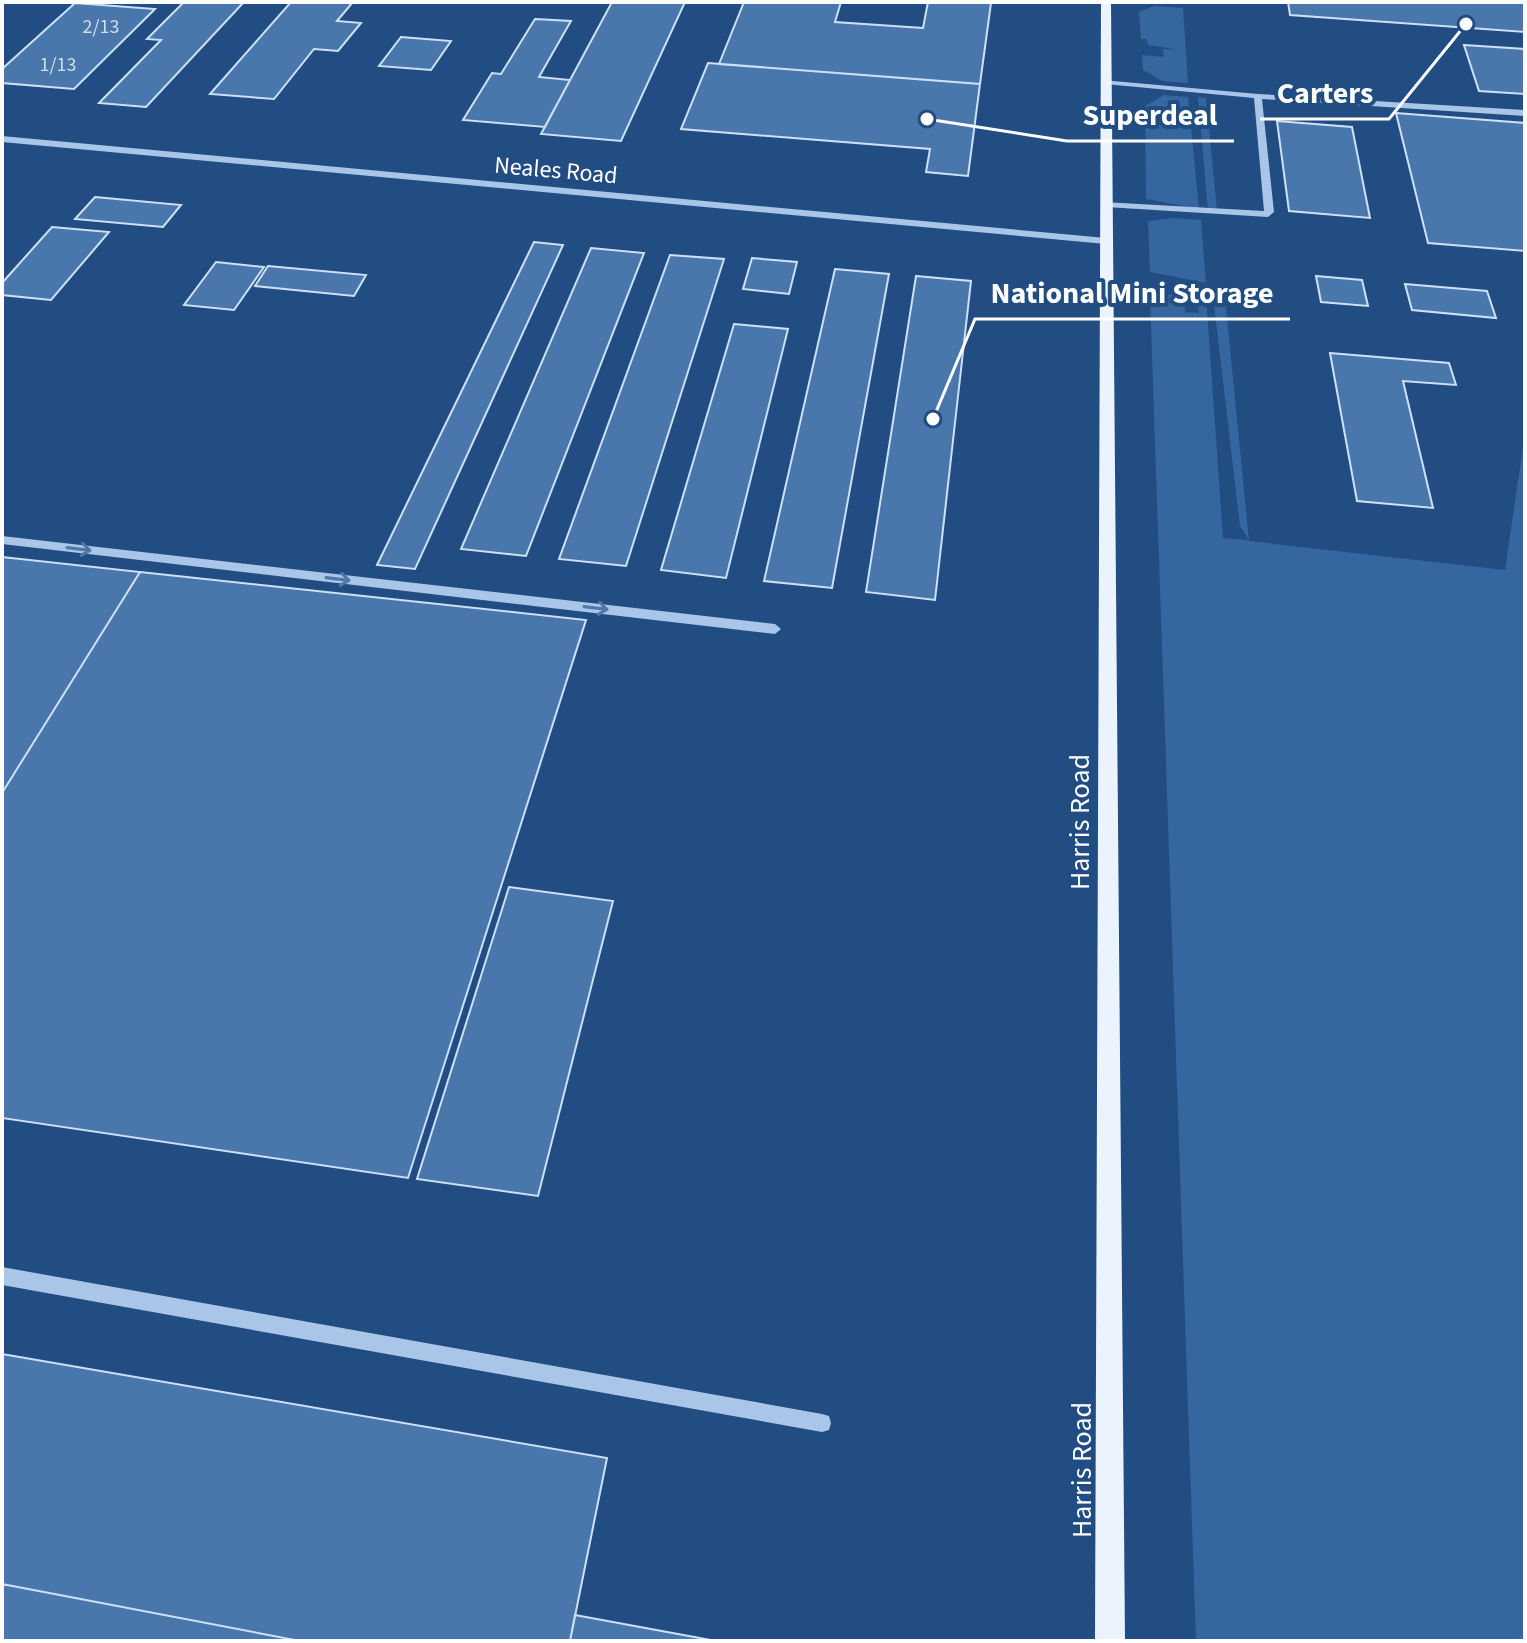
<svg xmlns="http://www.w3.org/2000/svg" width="1527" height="1643" font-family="'Source Sans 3',sans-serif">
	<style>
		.green { fill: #3566a0 }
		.building { fill: #4a77ab; stroke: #cde0f6; stroke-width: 2 }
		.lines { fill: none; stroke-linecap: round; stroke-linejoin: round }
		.minor { fill: #a9c6e8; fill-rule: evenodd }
		.major { fill: #ebf3fe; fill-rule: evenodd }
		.oneway { stroke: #5177a6 }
		.labels { text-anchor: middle; stroke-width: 8; stroke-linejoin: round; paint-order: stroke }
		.far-number-label { font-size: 20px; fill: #d2ddea }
		.far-street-label { font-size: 24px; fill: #fff; stroke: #214d83 }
		.street-label { font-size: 28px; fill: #fff; stroke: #214d83 }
		.leader { fill: none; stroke: #fff; stroke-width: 3 }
		.callout-dot { fill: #fff; stroke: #214d83; stroke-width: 3 }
		.callout-label { font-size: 30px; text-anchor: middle; font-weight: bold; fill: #fff; stroke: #214d83; stroke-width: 8; stroke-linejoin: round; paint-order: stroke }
	</style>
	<rect width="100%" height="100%" fill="#214d83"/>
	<path class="green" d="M1154 6 1183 8 1188 83 1162 81 1143 70 1142 55 1164 57 1163 49 1180 50 1148 45 1147 39H1141L1139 12Z
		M1164 95 1188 97 1199 209 1146 199 1145 106Z
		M1198 97 1206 98 1217 211 1208 210Z
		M1174 218 1201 220 1206 283 1150 272 1148 221Z
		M1184 293 1185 312 1199 313 1197 295 1206 296 1223 538 1249 540 1240 526 1213 296 1225 297 1249 541 1505 570 1525 434V1641H1196L1150 296Z"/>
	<path class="building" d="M184 2H244L146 107 99 103 161 40 147 39Z
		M291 2H353L337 21 361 23 338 51 314 49 274 99 210 94Z
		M612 2H685L621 141 541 134Z
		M744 2H841L835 22 923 28 928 2 991 3 980 84 719 64Z
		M1288 2H1525V32L1290 15Z
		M75 3 155 9 74 89 2 83V69Z
		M535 19 571 21 539 77 570 80 545 127 463 120 492 73 501 74Z
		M401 37 451 41 431 70 379 66Z
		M1464 45 1525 49V94L1479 91Z
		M708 63 980 84 968 176 926 172 930 149 681 129Z
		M1396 113 1525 123V251L1428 243Z
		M1277 121 1352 127 1370 218 1289 211Z
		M95 197 181 205 163 227 75 219Z
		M52 227 109 232 51 300 2 295V283Z
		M534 242 563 245 415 569 377 565Z
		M591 248 644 253 526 556 461 549Z
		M670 255 724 259 626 566 559 559Z
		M752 258 797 262 789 294 743 289Z
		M216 262 264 267 234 310 184 305Z
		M268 266 366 275 354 296 255 286Z
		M835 269 889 274 832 588 764 581Z
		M916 276 971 281 935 600 866 592Z
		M1316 276 1362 280 1368 306 1321 302Z
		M1405 284 1487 291 1496 318 1412 310Z
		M734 324 788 329 726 578 661 570Z
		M1330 353 1449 363 1456 385 1403 381 1433 508 1357 501Z
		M2 557 140 572 2 793Z
		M140 572 586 620 408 1178 2 1118V793Z
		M509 887 613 901 538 1196 417 1179Z
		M2 1354 607 1458 570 1641H300L2 1584Z
		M2 1584 300 1641H2Z
		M575 1615 716 1641H570Z"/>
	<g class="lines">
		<path class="minor" d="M1102 80 1258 94 1525 110V116L1262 99 1274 212 1268 217 1106 207 1101 204 1103 202 1264 211 1254 98 1105 84 1101 82Z
			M2 136 1106 238 1111 241 1106 244 2 142Z
			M2 536 775 624 781 629 775 634 2 544Z
			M2 1267 822 1414 829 1416 831 1423 829 1430 822 1432 2 1285Z"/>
		<path class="major" d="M1101 2H1111L1125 1641H1095Z"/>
	</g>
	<defs><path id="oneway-shaft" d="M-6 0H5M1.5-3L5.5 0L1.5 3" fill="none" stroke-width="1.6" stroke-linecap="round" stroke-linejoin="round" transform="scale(2)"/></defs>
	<g class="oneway">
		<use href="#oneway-shaft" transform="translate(79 549) rotate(7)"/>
		<use href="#oneway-shaft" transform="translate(338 579) rotate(7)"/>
		<use href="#oneway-shaft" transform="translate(596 608) rotate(7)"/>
	</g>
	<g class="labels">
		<g class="far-number-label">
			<text x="101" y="33">2/13</text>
			<text x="58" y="71">1/13</text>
		</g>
		<g class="far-street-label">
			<text transform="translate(556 170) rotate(5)" y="8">Neales Road</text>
		</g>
		<g class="street-label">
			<text transform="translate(1079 822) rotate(-90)" y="10">Harris Road</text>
			<text transform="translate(1081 1470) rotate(-90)" y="10">Harris Road</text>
		</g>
	</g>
	<path class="leader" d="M1466 24L1389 119H1260M927 119L1067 141H1234M933 419L975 319H1290"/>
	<g class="callout-dot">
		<circle cx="1466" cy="24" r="8"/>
		<circle cx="927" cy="119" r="8"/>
		<circle cx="933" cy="419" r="8"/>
	</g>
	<g class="callout-label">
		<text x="1325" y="103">Carters</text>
		<text x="1150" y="125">Superdeal</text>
		<text x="1132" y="303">National Mini Storage</text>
	</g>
	<rect width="1527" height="1643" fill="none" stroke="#ffffff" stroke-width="8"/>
</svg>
